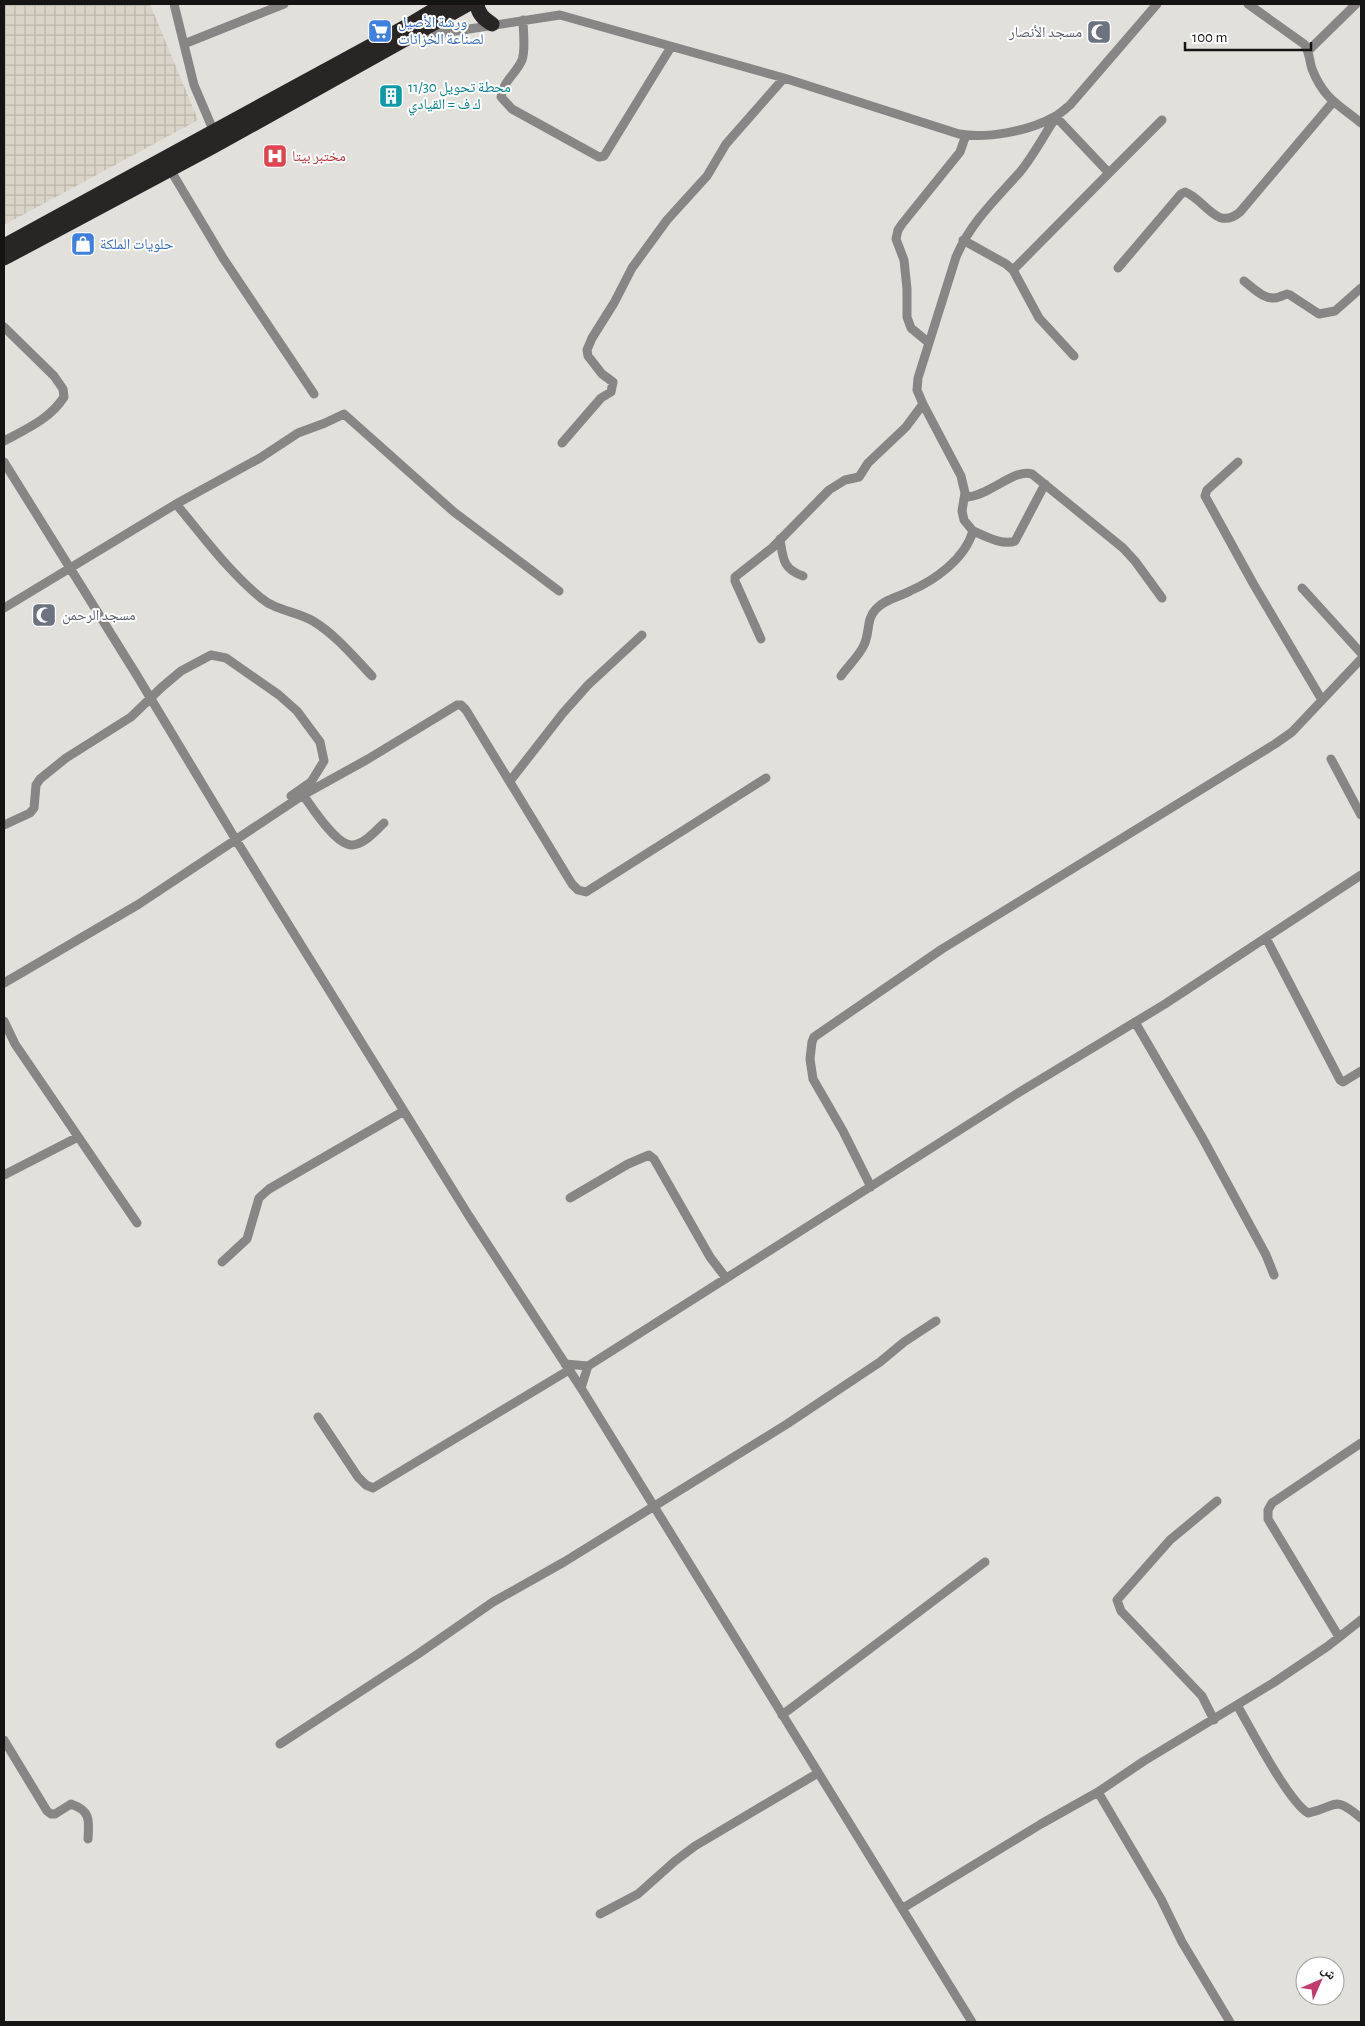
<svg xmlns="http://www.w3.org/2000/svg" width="1365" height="2026" font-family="'Alegreya Sans','Noto Naskh Arabic',sans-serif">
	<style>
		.industrial { fill: url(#industrial-grid) }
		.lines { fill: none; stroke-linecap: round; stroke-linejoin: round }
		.street { stroke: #888585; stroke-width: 9 }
		.highway { stroke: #2a2525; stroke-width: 15 }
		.labels { text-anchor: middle; stroke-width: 4; stroke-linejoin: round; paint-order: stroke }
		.shop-label { font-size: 15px; fill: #366cbe; stroke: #fff; text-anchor: start }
		.worship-label { font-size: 15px; fill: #5b616d; stroke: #fff; text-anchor: end }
		.culture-label { font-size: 15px; fill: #0d838f; stroke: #fff; text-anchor: start }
		.health-label { font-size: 15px; fill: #be3a42; stroke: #fff; text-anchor: start }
	</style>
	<defs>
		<pattern id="industrial-grid" width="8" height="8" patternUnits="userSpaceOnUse" patternTransform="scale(1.25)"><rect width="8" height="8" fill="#dad4c8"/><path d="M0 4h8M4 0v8" fill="none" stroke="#bab5ab"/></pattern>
	</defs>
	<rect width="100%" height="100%" fill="#e2e0db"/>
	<path class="industrial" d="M4 4H150L198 120 4 225Z"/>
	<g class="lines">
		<path class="street" d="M174 4 194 85 214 132
			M1248 4 1304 44C1310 52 1309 60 1312 69 1324 99 1338 104 1361 123
			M523 20C523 31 526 49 522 60 516 74 503 81 501 97L512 109 599 157 604 156 671 47
			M421 32 443 33 560 15 784 78 959 134C987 139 1029 131 1054 117 1060 114 1065 109 1070 105L1157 4
			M184 44 284 4
			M1309 50 1356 4
			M168 166 223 258 314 394
			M963 240 1006 264 1013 270 1039 318 1074 356
			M1118 268 1181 194 1185 192C1205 199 1216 232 1240 212L1333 102
			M1013 270 1109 173
			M1244 281C1253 288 1266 302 1279 297 1282 296 1284 295 1287 294L1290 295 1319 314 1335 311 1361 288
			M4 327 54 376 63 389 64 397C50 419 26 429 4 441
			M929 343 911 328 907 317V289L904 260 896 239 898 230 902 224 960 152 966 135
			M562 443 601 398 611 392 613 382 602 374 588 356 587 350 592 338 614 303 632 268 667 220 707 176 726 144 784 78
			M4 462 136 674 236 840 469 1216 581 1388 972 2022
			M1238 462 1207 490 1205 496 1254 585 1322 700
			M965 493 968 497C990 495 1015 468 1032 474L1123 548 1135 561 1162 598
			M176 504C203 536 228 571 261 598 276 611 296 611 313 621 336 635 354 657 372 676
			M973 531C985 536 1003 546 1015 541L1045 484
			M780 539C783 559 783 569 803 576
			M1302 588 1361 653
			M4 608 176 504 260 458 298 433 325 423 344 414 454 512 559 591
			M761 639 735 581V577L772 548 829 490 845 480 859 477 868 463 906 427 923 404
			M841 676C848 666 859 656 864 645 870 633 866 619 876 609 885 599 899 597 910 591 935 580 965 559 973 531L964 520 962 511 965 493 961 476 923 404 917 390 918 378 956 257C971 222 995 200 1020 172 1034 155 1044 135 1056 117L1109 173 1162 120
			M1331 759 1361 815
			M510 781 563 713 588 685 642 635
			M303 795C312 807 336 846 352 845 364 845 375 831 384 823
			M4 825 30 813 34 808 36 785 40 779 66 758 131 717 162 687 181 671 211 655 226 658 279 695 297 711 320 742 324 761 311 782 291 796
			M1266 938 1340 1080 1343 1082 1361 1071
			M4 983 139 904 303 795 368 759 457 705H461L466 710 572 884 578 890 586 892 766 778
			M4 1021 15 1044 137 1223
			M1135 1022 1202 1137 1266 1255 1274 1275
			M4 1175 78 1137
			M871 1187 843 1131 813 1079 810 1059 812 1042 814 1037 942 949 1275 744 1292 732 1361 659
			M570 1198 628 1164 649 1155 654 1159 710 1257 726 1278
			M222 1262 247 1239 259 1198 269 1189 404 1111
			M565 1364 588 1366
			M581 1388 588 1366 1018 1093 1165 1004 1361 875
			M318 1417 358 1477 366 1485 373 1488 569 1370
			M1339 1637 1268 1519V1510L1272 1503 1361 1443
			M1237 1705C1251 1729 1288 1801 1308 1813 1338 1807 1332 1794 1361 1818
			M782 1715 985 1562
			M1214 1720 1202 1696 1121 1611 1117 1600 1170 1540 1217 1501
			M4 1740 47 1811 51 1814H55L71 1804C91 1811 89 1820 88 1839
			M280 1744 418 1654 493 1602 564 1562 787 1424 880 1362 904 1342 936 1321
			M1098 1792 1161 1899 1182 1942 1230 2022
			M903 1908 1041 1824 1098 1792 1144 1761 1273 1683 1328 1646 1361 1620
			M600 1914 638 1894 675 1861 695 1846 818 1773"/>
		<path class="highway" d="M477 4C478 14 484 19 492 24
			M4 246 411 24 444 4
			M4 258 212 147 468 4"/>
	</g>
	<defs>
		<symbol id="supermarket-square" viewBox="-11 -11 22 22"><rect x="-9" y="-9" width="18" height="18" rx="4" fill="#3f7fe0" stroke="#fff"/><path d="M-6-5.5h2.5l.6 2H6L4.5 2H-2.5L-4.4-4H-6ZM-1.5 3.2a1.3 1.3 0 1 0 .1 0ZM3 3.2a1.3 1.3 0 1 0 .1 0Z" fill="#fff"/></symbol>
		<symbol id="mosque-square" viewBox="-11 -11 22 22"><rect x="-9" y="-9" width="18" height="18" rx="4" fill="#6b7280" stroke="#fff"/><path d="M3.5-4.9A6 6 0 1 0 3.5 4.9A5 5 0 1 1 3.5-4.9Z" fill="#fff"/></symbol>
		<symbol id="building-square" viewBox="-11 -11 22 22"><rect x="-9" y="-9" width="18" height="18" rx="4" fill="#0f9aa8" stroke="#fff"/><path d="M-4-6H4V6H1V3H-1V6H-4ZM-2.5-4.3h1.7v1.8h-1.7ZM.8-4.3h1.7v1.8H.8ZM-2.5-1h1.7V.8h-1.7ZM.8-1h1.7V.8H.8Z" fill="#fff"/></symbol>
		<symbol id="hospital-square" viewBox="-11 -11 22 22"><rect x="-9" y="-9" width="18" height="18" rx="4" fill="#e0444e" stroke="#fff"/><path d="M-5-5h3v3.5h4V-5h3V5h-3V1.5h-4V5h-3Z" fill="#fff"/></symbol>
		<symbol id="shop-square" viewBox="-11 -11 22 22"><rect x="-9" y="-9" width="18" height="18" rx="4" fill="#3f7fe0" stroke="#fff"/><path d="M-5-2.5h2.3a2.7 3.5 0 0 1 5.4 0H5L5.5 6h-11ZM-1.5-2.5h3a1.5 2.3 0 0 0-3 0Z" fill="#fff"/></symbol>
	</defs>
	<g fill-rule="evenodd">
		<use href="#supermarket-square" x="366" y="17" width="28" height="28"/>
		<use href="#mosque-square" x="1085" y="18" width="28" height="28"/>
		<use href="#building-square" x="377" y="82" width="28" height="28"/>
		<use href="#hospital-square" x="261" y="142" width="28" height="28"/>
		<use href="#shop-square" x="69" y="230" width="28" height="28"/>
		<use href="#mosque-square" x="30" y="601" width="28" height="28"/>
	</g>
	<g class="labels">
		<g class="shop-label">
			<text x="398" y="27">ورشة الأصيل<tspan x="398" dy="17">لصناعة الخزانات</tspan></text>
			<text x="100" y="249">حلويات الملكة</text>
		</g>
		<g class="worship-label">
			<text x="1082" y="37">مسجد الأنصار</text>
			<text x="62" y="620" text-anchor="start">مسجد الرحمن</text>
		</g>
		<g class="culture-label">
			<text x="408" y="92">محطة تحويل 11/30<tspan x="408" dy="17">ك ف = القيادي</tspan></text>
		</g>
		<g class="health-label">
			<text x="292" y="161">مختبر بيتا</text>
		</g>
	</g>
	<rect width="1365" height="2026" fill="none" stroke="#141412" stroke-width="10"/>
	<g transform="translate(1320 1981) rotate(45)"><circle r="24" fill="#ffffff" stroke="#a1a1a0"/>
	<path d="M0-4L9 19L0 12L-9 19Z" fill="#c43971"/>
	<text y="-8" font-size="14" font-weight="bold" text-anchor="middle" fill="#141412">ش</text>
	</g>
	<path d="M1185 42v8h126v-8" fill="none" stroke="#141412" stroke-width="2.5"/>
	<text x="1192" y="42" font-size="15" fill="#141412" stroke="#ffffff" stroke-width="4" paint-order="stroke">100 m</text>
</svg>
